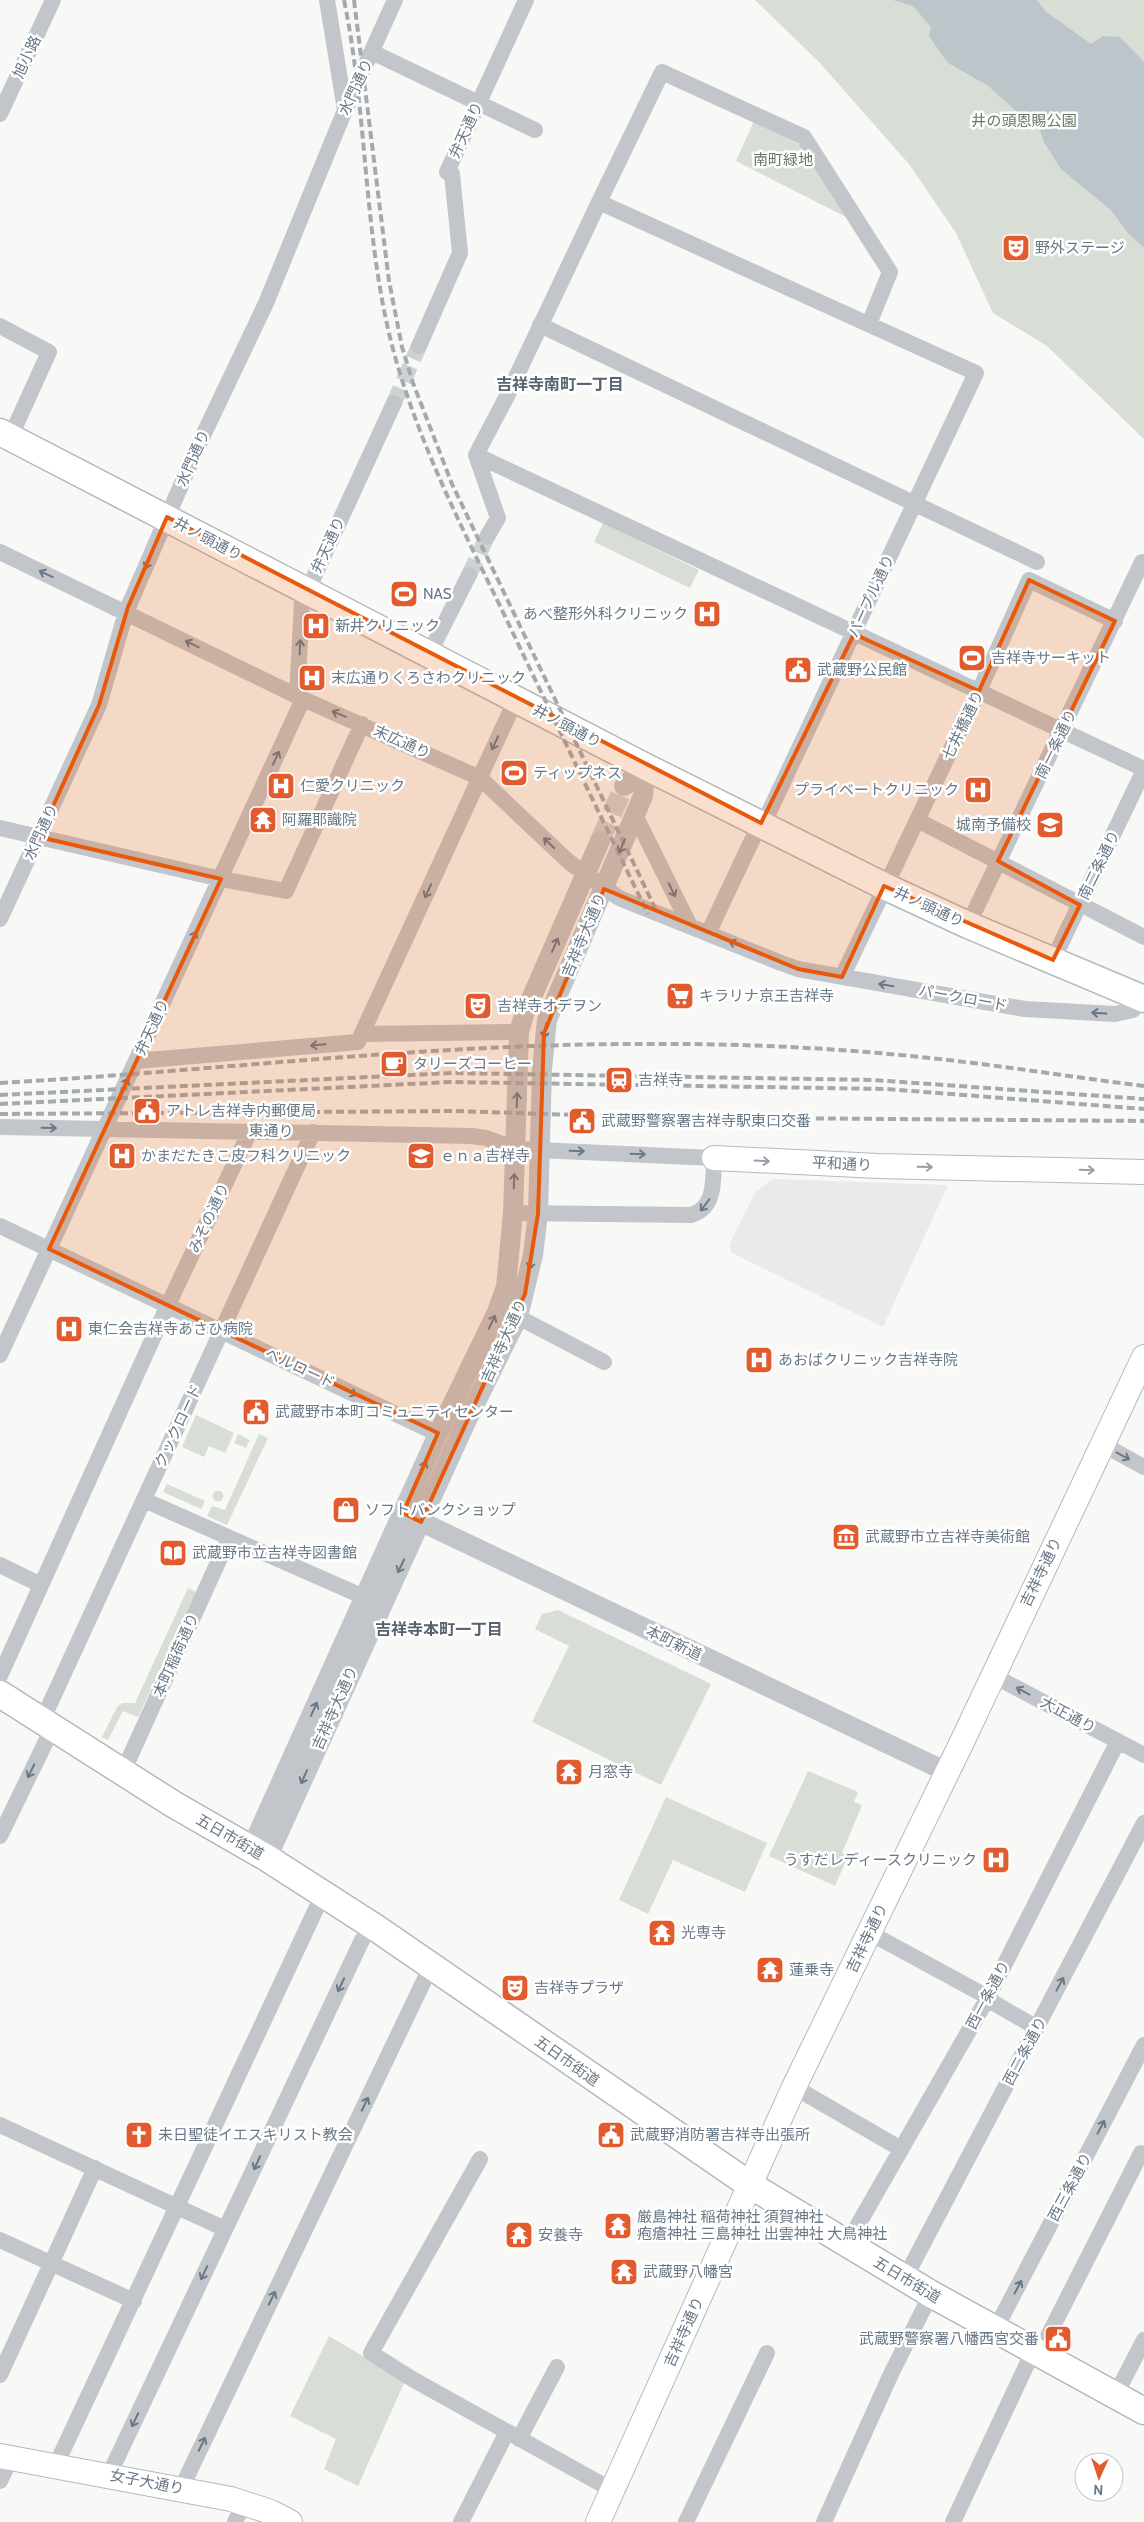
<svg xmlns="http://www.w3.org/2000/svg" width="1144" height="2522" font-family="Cabin,'Noto Sans JP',sans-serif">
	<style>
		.built { fill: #e9eae9 }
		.green { fill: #d8ddd5 }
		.water { fill: #bbc5ca }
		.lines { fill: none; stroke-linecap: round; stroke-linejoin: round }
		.minor-tunnel { stroke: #cdd2d5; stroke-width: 16; stroke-dasharray: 16 8; stroke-linecap: butt }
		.tertiary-tunnel { stroke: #cdd2d5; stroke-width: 20; stroke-dasharray: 20 10; stroke-linecap: butt }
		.secondary-casing { stroke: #b4b9be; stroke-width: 26 }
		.primary-casing { stroke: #b3b8bc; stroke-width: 29 }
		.minor { stroke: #c2c6ca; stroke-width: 16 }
		.tertiary { stroke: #c2c6ca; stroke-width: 20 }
		.secondary { stroke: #fff; stroke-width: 24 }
		.primary { stroke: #fff; stroke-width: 26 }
		.rail { stroke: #a3a9af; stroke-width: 4; stroke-dasharray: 8 4; stroke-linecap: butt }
		.oneway { stroke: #687887 }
		.oneway2 { stroke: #95a0ab }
		.marked { fill: #e8590c; fill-opacity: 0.2; stroke: #e8590c; stroke-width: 4; stroke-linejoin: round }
		.labels { text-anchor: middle; stroke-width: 5; stroke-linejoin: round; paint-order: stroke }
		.street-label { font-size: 15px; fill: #687887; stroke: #fff }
		.park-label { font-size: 15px; fill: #667963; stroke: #fff }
		.poi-label { font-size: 15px; fill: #687887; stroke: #fff; text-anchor: start }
		.neighbourhood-label { font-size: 16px; font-weight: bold; fill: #56626c; stroke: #fff }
	</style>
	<rect width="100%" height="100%" fill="#f8f9f6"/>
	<path class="built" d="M773 1179 948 1185 883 1327 732 1253 729 1245 756 1191Z"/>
	<path class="green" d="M755 0H1144V439L1047 346 993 313 956 233 909 164 819 62Z
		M754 121 801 145 850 219 736 161Z
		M603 523 699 570 690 588 594 542Z
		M196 1415 234 1433 225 1453 209 1446 204 1457 182 1447Z
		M238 1434 250 1440 246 1448 234 1443Z
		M259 1434 268 1438 227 1525 207 1516 212 1506 225 1510Z
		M167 1484 205 1501 201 1509 163 1492Z
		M212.5 1496a5.5 5.5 0 1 1 11 0a5.5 5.5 0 1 1-11 0Z
		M188 1588 196 1592 138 1717 123 1711 108 1740 102 1737 117 1707 122 1703H135Z
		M558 1610 711 1684 661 1785 532 1722 569 1646 535 1629 542 1614Z
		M808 1771 858 1792 854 1802 862 1805 842 1853 848 1856 835 1886 769 1856Z
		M666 1797 767 1843 745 1892 673 1860 648 1914 619 1900Z
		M329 2336 405 2381 358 2486 324 2469 336 2439 290 2416Z"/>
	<path class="water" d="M893 0H1037L1045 11 1091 44 1103 36 1120 37 1144 62V248L1128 233 1111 210 1061 169 1044 142 1036 119 1016 111 987 85 948 63 929 36 931 27 913 6Z"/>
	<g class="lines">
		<path class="minor-tunnel" d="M394 403 419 346
			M469 575 487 537"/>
		<path class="tertiary-tunnel" d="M600 841 624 786"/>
		<defs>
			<path id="secondary" d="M714 1158 878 1166 1144 1172
				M0 2456 231 2499 271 2512 290 2522
				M598 2522 794 2087 961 1744 1144 1357"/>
			<path id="primary" d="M0 432 646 767 884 886 968 925 1144 999
				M0 1694 173 1804 267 1858 376 1928 750 2185 931 2294 1144 2411"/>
		</defs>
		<use href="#secondary" class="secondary-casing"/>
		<use href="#primary" class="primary-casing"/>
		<path class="minor" d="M327 0 345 110
			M372 52 535 130
			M0 114 53 0
			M599 202 662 72 804 137 890 272 869 324
			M540 325 1037 562
			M0 326 49 352 10 438
			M419 346 460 253 452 174 447 172 526 0
			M476 455 1144 769
			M487 537 498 518 476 455 507 396 599 202 976 373 769 812 754 836 712 925
			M0 552 303 699 480 778 569 862 619 898 781 963 798 969 1025 1009 1115 1014 1133 1010 1139 997
			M429 654 469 575
			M297 696 302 603 394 403
			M635 815 690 926
			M917 820 1144 937
			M0 828 221 879 286 891 362 724
			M0 919 99 705 126 612 199 444 266 303 345 110 395 0
			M968 925 1142 562
			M1053 960 1144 770
			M842 977 979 691 1029 580 1115 621
			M362 1034 519 1032
			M136 1061 358 1042 516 699
			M0 1127 472 1136 486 1138 516 1149 714 1158C713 1180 716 1208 691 1215L513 1213
			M0 1226 438 1434
			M518 1317 604 1362
			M0 1355 303 699
			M1102 1444 1144 1467
			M144 1500 364 1597
			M0 1565 41 1585
			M992 1675 1144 1755
			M0 1676 168 1305 250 1131
			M42 1721 313 1132
			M123 1772 229 1538
			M0 1836 53 1727
			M870 1933 984 1995 987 1999 1037 2028
			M794 2087 901 2149
			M0 2125 225 2229
			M480 2159 371 2353 414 2380 612 2490
			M0 2240 134 2301
			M847 2244 987 1999 1118 1741
			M905 2278 1144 1823
			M995 2330 1144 2045
			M0 2375 95 2168
			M1116 2394 1144 2340
			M519 2439 557 2367
			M56 2465 323 1894
			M109 2475 362 1940
			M0 2481 11 2458
			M181 2489 431 1966
			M235 2522 244 2503
			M461 2522 507 2432
			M686 2522 767 2353
			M824 2522 891 2374 931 2294
			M953 2522 1028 2362 1046 2340 1141 2153 1144 2154"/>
		<path class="tertiary" d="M624 786 646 767
			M409 1516 947 1772
			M251 1849 438 1434 497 1312 506 1287 513 1213 519 1032 524 1015 600 841
			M267 1858 465 1424 518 1317 533 1255 538 1214 542 1069 547 1020 643 796 646 767"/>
		<use href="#secondary" class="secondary"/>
		<use href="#primary" class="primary"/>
		<path class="rail" d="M344 0C368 116 363 238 394 353 419 443 461 526 502 610 550 711 599 813 648 914
			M354 0 389 281 402 347 413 383 452 484 655 908
			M0 1083C213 1071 425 1044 639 1044 750 1043 862 1049 973 1063 1030 1070 1087 1079 1144 1086
			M0 1095 452 1073 873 1080 1144 1099
			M0 1104 451 1082 886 1089 1144 1109
			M0 1114 455 1111 637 1117 1144 1121"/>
	</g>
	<defs><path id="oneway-shaft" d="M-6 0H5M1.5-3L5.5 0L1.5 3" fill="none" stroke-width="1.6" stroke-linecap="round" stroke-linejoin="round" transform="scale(1.25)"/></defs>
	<g class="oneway">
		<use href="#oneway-shaft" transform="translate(148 562) rotate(114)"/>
		<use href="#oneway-shaft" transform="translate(46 574) rotate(-155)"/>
		<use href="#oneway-shaft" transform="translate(192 644) rotate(-154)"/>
		<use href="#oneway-shaft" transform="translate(300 647) rotate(-87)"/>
		<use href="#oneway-shaft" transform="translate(339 714) rotate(-157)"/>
		<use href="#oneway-shaft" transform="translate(495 743) rotate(115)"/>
		<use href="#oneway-shaft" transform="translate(276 758) rotate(-65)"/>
		<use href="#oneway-shaft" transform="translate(549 843) rotate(-136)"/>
		<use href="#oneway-shaft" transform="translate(622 846) rotate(113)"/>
		<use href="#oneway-shaft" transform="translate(672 890) rotate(64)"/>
		<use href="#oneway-shaft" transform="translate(428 891) rotate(115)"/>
		<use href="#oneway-shaft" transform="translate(193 938) rotate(-65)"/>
		<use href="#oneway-shaft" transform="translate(736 944) rotate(-158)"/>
		<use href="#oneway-shaft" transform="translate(555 945) rotate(-66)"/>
		<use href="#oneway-shaft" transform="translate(886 985) rotate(-170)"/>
		<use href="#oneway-shaft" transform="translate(1099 1013) rotate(-177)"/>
		<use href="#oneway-shaft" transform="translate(545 1031) rotate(99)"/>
		<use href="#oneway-shaft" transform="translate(318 1045) rotate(175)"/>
		<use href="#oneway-shaft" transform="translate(125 1085) rotate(-65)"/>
		<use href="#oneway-shaft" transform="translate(517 1100) rotate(-88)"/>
		<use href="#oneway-shaft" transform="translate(49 1128) rotate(1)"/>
		<use href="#oneway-shaft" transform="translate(577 1151) rotate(2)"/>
		<use href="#oneway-shaft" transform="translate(638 1154) rotate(2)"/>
		<use href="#oneway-shaft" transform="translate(514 1181) rotate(-88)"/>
		<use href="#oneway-shaft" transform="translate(705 1205) rotate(127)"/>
		<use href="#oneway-shaft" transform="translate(531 1262) rotate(101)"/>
		<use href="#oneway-shaft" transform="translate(492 1322) rotate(-64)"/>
		<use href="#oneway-shaft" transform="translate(350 1392) rotate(25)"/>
		<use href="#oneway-shaft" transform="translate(1123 1456) rotate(28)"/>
		<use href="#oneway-shaft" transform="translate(423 1468) rotate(-66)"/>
		<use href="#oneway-shaft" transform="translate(401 1566) rotate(116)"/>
		<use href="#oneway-shaft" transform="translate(1023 1691) rotate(-152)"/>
		<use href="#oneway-shaft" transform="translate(314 1709) rotate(-66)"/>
		<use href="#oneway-shaft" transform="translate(31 1771) rotate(116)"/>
		<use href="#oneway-shaft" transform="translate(304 1777) rotate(114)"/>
		<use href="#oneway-shaft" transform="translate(1060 1984) rotate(-62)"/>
		<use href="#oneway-shaft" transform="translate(341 1985) rotate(115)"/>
		<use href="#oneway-shaft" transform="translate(365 2104) rotate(-64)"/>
		<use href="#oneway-shaft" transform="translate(1101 2127) rotate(-62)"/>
		<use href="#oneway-shaft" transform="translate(257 2163) rotate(115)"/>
		<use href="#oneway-shaft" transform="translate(204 2273) rotate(115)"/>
		<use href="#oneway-shaft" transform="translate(1018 2287) rotate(-62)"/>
		<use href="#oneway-shaft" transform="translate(272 2298) rotate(-64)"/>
		<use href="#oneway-shaft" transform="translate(135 2420) rotate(115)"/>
		<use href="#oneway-shaft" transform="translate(202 2444) rotate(-64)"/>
	</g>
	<g class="oneway2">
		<use href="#oneway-shaft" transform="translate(762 1161) rotate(3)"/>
		<use href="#oneway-shaft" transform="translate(925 1167) rotate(1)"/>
		<use href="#oneway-shaft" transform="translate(1087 1170) rotate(2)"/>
	</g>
	<path class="marked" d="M167 517 761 823 854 634 979 691 1029 580 1115 621 998 861 1080 905 1053 960 884 886 842 977 798 969 604 889 544 1033 538 1214 525 1294 421 1522 403 1513 438 1433 49 1249 221 879 39 837 99 705 128 607Z"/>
	<defs>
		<symbol id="theatre-square" viewBox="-11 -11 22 22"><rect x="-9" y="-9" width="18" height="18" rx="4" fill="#e15b2e" stroke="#fff"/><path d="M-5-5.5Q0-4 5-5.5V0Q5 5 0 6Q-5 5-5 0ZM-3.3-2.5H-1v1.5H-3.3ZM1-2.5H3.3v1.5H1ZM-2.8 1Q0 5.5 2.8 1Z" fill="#fff"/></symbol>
		<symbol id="stadium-square" viewBox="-11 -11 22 22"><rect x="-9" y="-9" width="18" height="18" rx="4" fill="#e15b2e" stroke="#fff"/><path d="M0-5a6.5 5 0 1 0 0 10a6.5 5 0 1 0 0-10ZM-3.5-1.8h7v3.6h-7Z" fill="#fff"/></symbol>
		<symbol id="hospital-square" viewBox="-11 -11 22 22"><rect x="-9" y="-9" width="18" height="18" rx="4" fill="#e15b2e" stroke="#fff"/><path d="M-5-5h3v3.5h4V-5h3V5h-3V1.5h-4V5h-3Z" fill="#fff"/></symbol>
		<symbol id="civic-square" viewBox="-11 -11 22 22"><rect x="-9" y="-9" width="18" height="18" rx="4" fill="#e15b2e" stroke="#fff"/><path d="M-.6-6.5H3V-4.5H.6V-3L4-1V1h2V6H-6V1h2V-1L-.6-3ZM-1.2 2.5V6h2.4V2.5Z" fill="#fff"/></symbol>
		<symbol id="temple-square" viewBox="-11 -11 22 22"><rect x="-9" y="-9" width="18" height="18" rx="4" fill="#e15b2e" stroke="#fff"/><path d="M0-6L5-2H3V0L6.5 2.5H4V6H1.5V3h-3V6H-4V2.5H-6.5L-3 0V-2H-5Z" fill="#fff"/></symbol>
		<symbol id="school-square" viewBox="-11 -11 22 22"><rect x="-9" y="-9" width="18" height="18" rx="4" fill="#e15b2e" stroke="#fff"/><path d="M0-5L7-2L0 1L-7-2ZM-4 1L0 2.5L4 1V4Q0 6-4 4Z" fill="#fff"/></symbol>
		<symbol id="supermarket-square" viewBox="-11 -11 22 22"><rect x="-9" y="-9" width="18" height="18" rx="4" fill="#e15b2e" stroke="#fff"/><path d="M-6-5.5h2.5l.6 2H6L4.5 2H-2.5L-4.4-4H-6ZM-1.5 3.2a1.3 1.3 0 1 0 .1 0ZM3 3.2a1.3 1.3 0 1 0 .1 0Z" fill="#fff"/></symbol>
		<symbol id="cafe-square" viewBox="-11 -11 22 22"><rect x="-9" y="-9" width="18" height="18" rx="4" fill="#e15b2e" stroke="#fff"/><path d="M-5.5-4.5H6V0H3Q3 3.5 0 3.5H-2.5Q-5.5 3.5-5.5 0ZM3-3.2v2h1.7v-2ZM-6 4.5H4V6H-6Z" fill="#fff"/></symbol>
		<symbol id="station-square" viewBox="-11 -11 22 22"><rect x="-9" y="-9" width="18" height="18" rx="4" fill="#e15b2e" stroke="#fff"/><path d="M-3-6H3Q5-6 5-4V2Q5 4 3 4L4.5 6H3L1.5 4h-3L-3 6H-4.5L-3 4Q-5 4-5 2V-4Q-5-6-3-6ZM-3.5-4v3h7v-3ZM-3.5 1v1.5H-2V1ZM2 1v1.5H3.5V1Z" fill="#fff"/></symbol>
		<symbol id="shop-square" viewBox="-11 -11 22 22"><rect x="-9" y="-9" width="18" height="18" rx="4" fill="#e15b2e" stroke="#fff"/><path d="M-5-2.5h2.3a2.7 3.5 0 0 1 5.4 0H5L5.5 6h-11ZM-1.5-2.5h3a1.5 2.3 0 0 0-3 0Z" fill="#fff"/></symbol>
		<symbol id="museum-square" viewBox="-11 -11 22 22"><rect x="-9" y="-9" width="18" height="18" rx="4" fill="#e15b2e" stroke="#fff"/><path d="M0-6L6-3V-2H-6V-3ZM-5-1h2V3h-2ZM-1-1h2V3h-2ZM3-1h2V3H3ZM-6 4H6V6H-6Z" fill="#fff"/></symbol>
		<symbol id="library-square" viewBox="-11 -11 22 22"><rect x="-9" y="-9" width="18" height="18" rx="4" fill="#e15b2e" stroke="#fff"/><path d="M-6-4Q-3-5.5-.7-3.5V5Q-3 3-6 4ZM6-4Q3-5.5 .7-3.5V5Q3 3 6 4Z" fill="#fff"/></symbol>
		<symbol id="church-square" viewBox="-11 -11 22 22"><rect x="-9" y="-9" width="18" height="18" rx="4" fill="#e15b2e" stroke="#fff"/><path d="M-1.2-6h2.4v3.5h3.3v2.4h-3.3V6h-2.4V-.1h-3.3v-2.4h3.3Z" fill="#fff"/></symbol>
	</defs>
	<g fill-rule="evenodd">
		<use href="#theatre-square" x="1000" y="232" width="32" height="32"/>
		<use href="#stadium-square" x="388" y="578" width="32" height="32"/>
		<use href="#hospital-square" x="691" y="598" width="32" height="32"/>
		<use href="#hospital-square" x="300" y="610" width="32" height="32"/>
		<use href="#stadium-square" x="956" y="642" width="32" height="32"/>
		<use href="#civic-square" x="782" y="654" width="32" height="32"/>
		<use href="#hospital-square" x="296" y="662" width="32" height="32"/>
		<use href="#stadium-square" x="498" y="757" width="32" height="32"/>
		<use href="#hospital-square" x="265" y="770" width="32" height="32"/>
		<use href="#hospital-square" x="962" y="774" width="32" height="32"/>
		<use href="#temple-square" x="247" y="804" width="32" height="32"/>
		<use href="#school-square" x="1034" y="809" width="32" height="32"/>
		<use href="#supermarket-square" x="664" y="980" width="32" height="32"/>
		<use href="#theatre-square" x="462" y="990" width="32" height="32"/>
		<use href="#cafe-square" x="378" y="1048" width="32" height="32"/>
		<use href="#station-square" x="603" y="1064" width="32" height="32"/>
		<use href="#civic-square" x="131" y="1095" width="32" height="32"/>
		<use href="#civic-square" x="566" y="1105" width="32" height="32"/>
		<use href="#hospital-square" x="106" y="1140" width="32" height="32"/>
		<use href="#school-square" x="405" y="1140" width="32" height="32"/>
		<use href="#hospital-square" x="53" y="1313" width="32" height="32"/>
		<use href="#hospital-square" x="743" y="1344" width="32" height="32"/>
		<use href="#civic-square" x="240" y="1396" width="32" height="32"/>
		<use href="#shop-square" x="330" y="1494" width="32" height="32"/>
		<use href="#museum-square" x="830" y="1521" width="32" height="32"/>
		<use href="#library-square" x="157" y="1537" width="32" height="32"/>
		<use href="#temple-square" x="553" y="1756" width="32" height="32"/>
		<use href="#hospital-square" x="980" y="1844" width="32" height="32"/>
		<use href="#temple-square" x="646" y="1917" width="32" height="32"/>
		<use href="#temple-square" x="754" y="1954" width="32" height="32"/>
		<use href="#theatre-square" x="499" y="1972" width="32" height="32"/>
		<use href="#church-square" x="123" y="2119" width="32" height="32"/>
		<use href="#civic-square" x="595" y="2119" width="32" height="32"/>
		<use href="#temple-square" x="602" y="2210" width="32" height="32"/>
		<use href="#temple-square" x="503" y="2219" width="32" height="32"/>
		<use href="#temple-square" x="608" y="2256" width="32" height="32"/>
		<use href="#civic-square" x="1042" y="2323" width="32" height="32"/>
	</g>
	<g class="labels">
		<g class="street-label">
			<text transform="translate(27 57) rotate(-65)" y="5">旭小路</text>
			<text transform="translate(356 87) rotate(-65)" y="5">水門通り</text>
			<text transform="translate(466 130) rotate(-65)" y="5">弁天通り</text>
			<text transform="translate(193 458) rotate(-66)" y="5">水門通り</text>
			<text transform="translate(208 539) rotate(28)" y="5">井ノ頭通り</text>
			<text transform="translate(328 545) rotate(-65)" y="5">弁天通り</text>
			<text transform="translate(871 596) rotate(-65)" y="5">パープル通り</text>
			<text transform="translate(963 725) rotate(-64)" y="5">七井橋通り</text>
			<text transform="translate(567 726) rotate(28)" y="5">井ノ頭通り</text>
			<text transform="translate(402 742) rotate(24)" y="5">末広通り</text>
			<text transform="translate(1056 744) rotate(-64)" y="5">南一条通り</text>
			<text transform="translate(41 832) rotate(-65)" y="5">水門通り</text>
			<text transform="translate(1099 865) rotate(-64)" y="5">南二条通り</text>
			<text transform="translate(929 907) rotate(25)" y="5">井ノ頭通り</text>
			<text transform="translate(584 935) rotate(-67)" y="5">吉祥寺大通り</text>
			<text transform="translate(963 998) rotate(10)" y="5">パークロード</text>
			<text transform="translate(152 1027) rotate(-65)" y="5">弁天通り</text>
			<text transform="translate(271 1131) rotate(1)" y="5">東通り</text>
			<text transform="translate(842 1164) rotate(3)" y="5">平和通り</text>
			<text transform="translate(209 1218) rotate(-65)" y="5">みその通り</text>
			<text transform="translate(504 1341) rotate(-66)" y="5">吉祥寺大通り</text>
			<text transform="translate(300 1368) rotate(25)" y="5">ベルロード</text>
			<text transform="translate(178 1426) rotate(-65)" y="5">クックロード</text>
			<text transform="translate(1041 1572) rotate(-64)" y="5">吉祥寺通り</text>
			<text transform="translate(674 1643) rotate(26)" y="5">本町新道</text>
			<text transform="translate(176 1655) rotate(-66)" y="5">本町稲荷通り</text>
			<text transform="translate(335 1708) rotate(-66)" y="5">吉祥寺大通り</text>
			<text transform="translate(1068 1715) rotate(28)" y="5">大正通り</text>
			<text transform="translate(230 1837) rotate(30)" y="5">五日市街道</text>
			<text transform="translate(867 1938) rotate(-64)" y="5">吉祥寺通り</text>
			<text transform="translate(988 1995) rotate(-62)" y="5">西一条通り</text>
			<text transform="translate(1025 2051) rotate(-62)" y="5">西二条通り</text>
			<text transform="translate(567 2061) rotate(35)" y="5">五日市街道</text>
			<text transform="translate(1070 2187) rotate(-62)" y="5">西三条通り</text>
			<text transform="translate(907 2280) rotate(31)" y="5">五日市街道</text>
			<text transform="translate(684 2332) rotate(-66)" y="5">吉祥寺通り</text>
			<text transform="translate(147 2482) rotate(11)" y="5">女子大通り</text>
		</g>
		<g class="park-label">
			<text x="1024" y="126">井の頭恩賜公園</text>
			<text x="783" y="165">南町緑地</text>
		</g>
		<g class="poi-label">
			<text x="1035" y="253">野外ステージ</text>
			<text x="423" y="599">NAS</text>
			<text x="688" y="619" text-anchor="end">あべ整形外科クリニック</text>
			<text x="335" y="631">新井クリニック</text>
			<text x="991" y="663">吉祥寺サーキット</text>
			<text x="817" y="675">武蔵野公民館</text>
			<text x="331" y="683">末広通りくろさわクリニック</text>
			<text x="533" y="778">ティップネス</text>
			<text x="300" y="791">仁愛クリニック</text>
			<text x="959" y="795" text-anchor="end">プライベートクリニック</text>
			<text x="282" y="825">阿羅耶識院</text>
			<text x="1031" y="830" text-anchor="end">城南予備校</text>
			<text x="699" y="1001">キラリナ京王吉祥寺</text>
			<text x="497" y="1011">吉祥寺オデヲン</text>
			<text x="413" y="1069">タリーズコーヒー</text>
			<text x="638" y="1085">吉祥寺</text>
			<text x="166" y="1116">アトレ吉祥寺内郵便局</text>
			<text x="601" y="1126">武蔵野警察署吉祥寺駅東口交番</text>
			<text x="141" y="1161">かまだたきこ皮フ科クリニック</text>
			<text x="440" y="1161">ｅｎａ吉祥寺</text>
			<text x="88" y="1334">東仁会吉祥寺あさひ病院</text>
			<text x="778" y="1365">あおばクリニック吉祥寺院</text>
			<text x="275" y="1417">武蔵野市本町コミュニティセンター</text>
			<text x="365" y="1515">ソフトバンクショップ</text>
			<text x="865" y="1542">武蔵野市立吉祥寺美術館</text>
			<text x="192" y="1558">武蔵野市立吉祥寺図書館</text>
			<text x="588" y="1777">月窓寺</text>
			<text x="977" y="1865" text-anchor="end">うすだレディースクリニック</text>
			<text x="681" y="1938">光専寺</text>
			<text x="789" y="1975">蓮乗寺</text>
			<text x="534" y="1993">吉祥寺プラザ</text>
			<text x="158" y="2140">未日聖徒イエスキリスト教会</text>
			<text x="630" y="2140">武蔵野消防署吉祥寺出張所</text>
			<text x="637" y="2222">厳島神社 稲荷神社 須賀神社<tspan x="637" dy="17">疱瘡神社 三島神社 出雲神社 大鳥神社</tspan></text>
			<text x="538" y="2240">安養寺</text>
			<text x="643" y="2277">武蔵野八幡宮</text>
			<text x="1039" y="2344" text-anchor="end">武蔵野警察署八幡西宮交番</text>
		</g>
		<g class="neighbourhood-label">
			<text x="560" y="390">吉祥寺南町一丁目</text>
			<text x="439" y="1635">吉祥寺本町一丁目</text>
		</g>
	</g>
	<g transform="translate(1099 2477) rotate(183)"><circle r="24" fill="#ffffff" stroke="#c3c9cf"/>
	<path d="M0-4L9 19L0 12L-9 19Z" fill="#e15b2e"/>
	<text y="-8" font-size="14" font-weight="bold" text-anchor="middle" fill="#687887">N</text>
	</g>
</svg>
